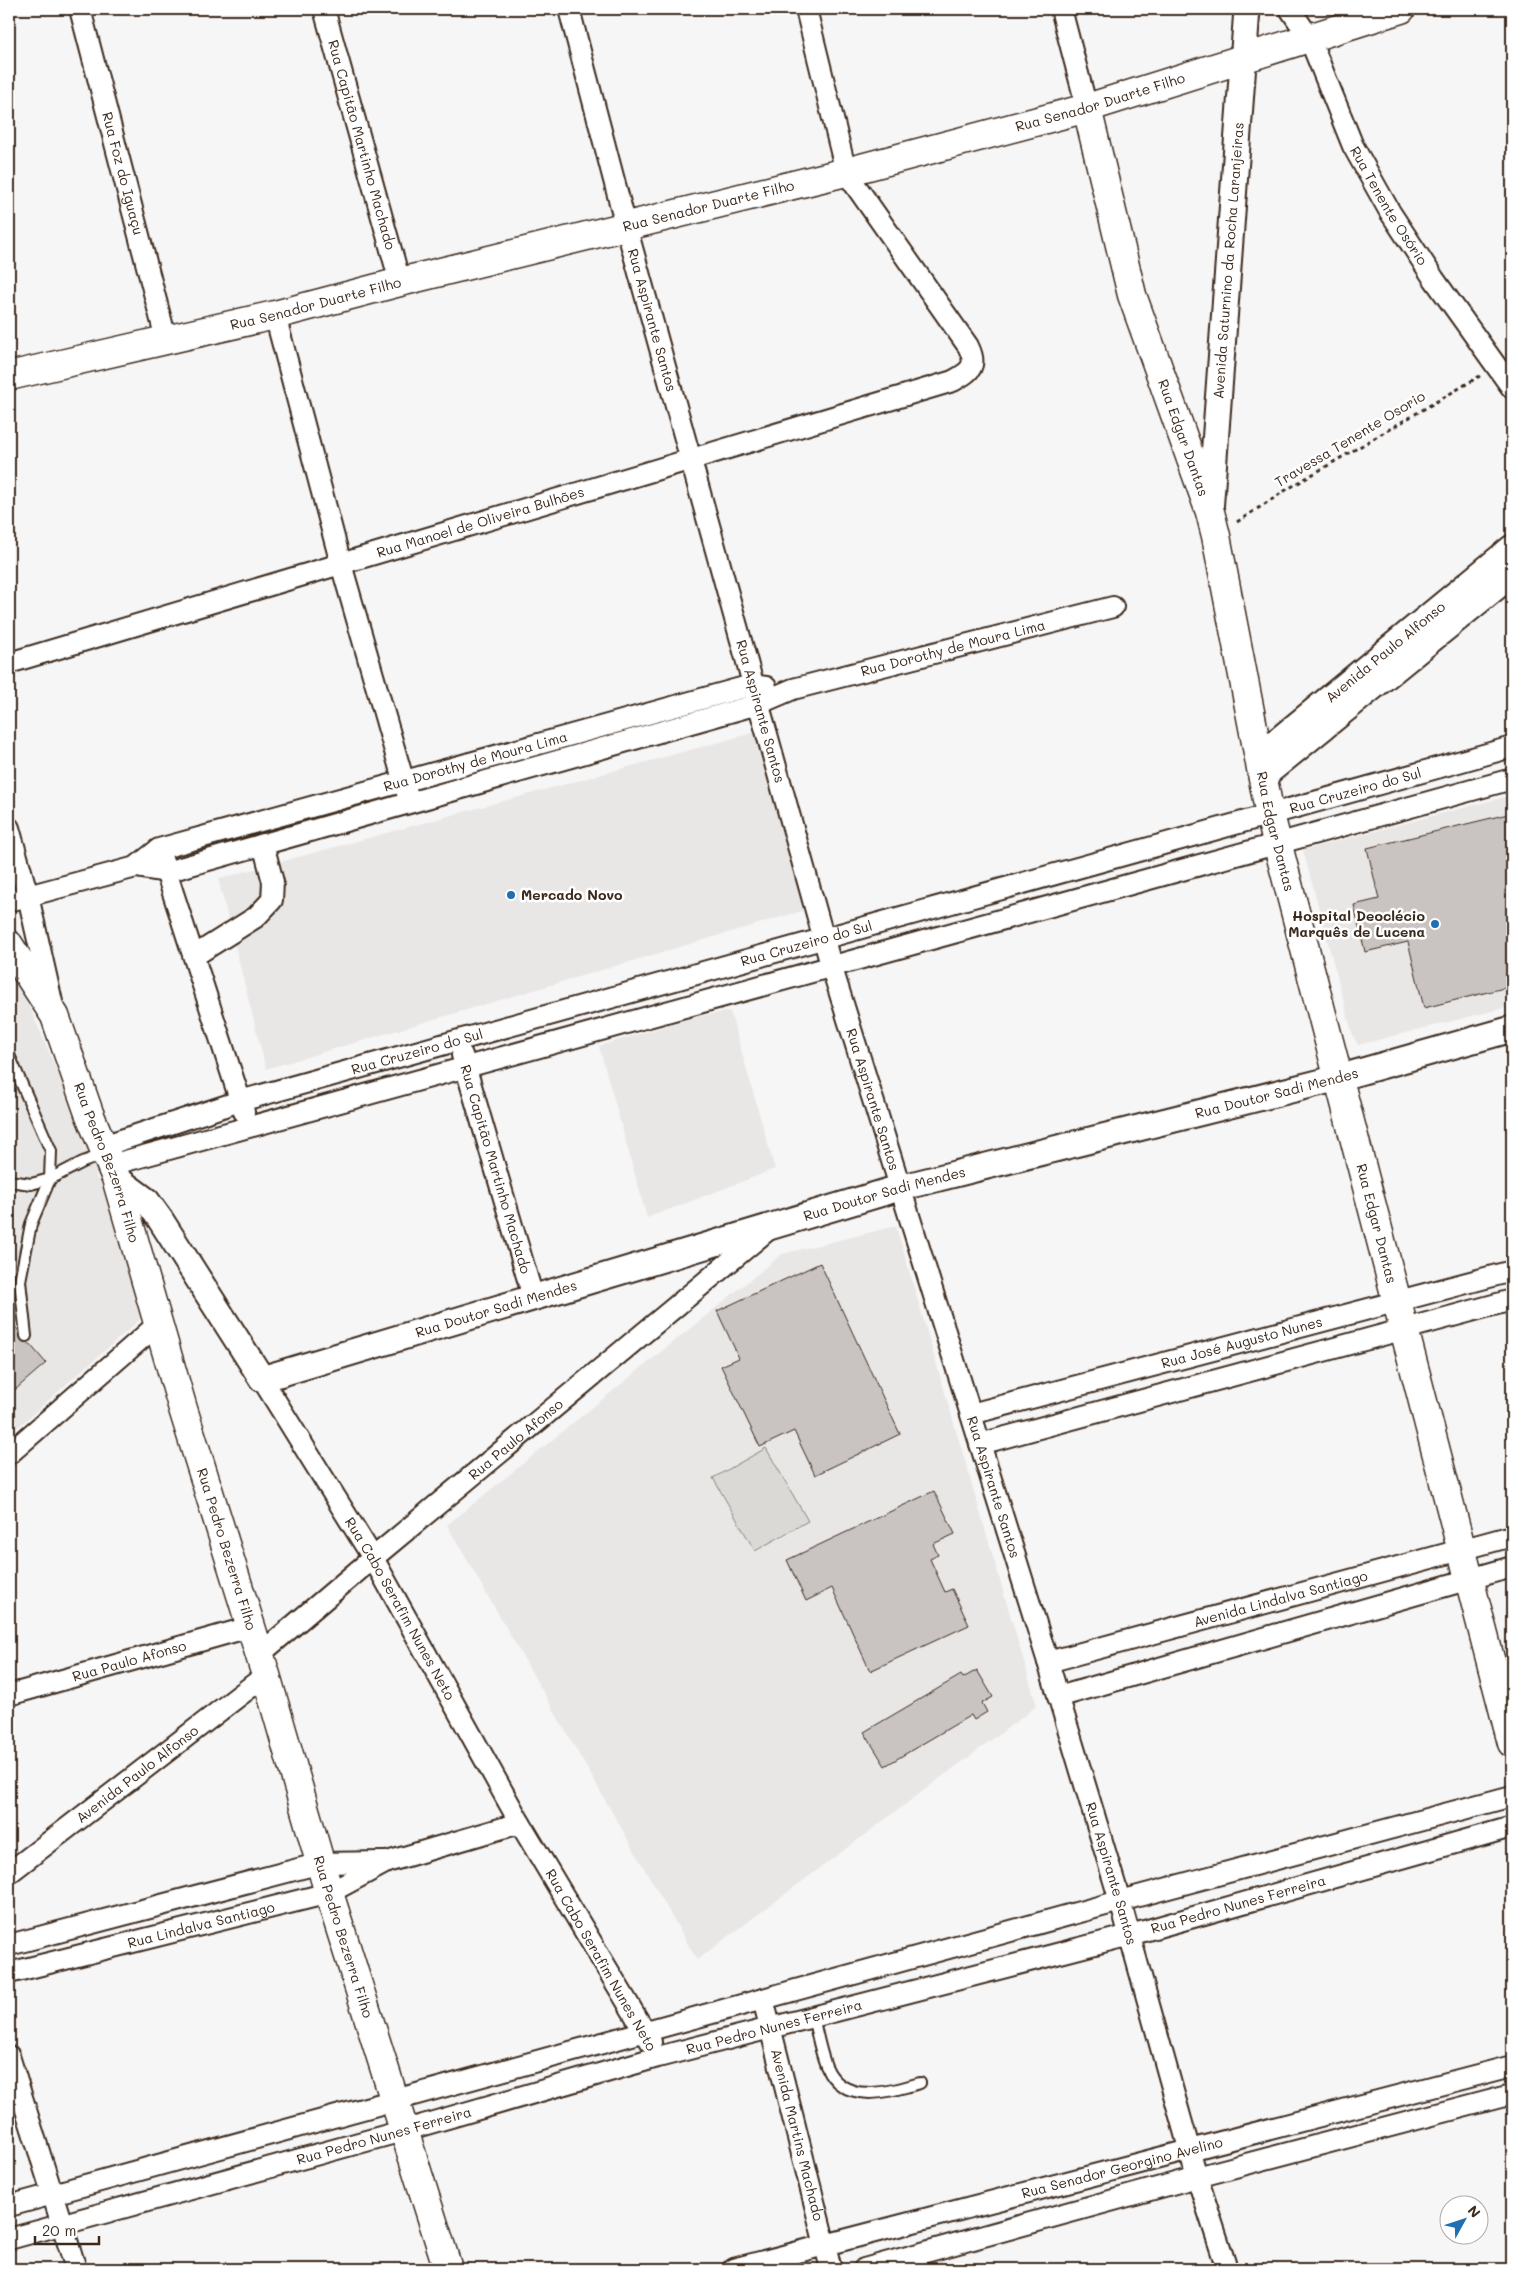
<svg xmlns="http://www.w3.org/2000/svg" width="1521" height="2278" font-family="Mali,sans-serif">
	<style>
		.built { fill: #e9e7e6 }
		.green { fill: #dbd9d6; stroke: #8b827a }
		.building { fill: #c9c3c1; stroke: #3b2a1e }
		.lines { fill: none; stroke-linecap: round; stroke-linejoin: round }
		.service-casing { stroke: #3b2a1e; stroke-width: 14 }
		.minor-casing { stroke: #3b2a1e; stroke-width: 24 }
		.tertiary-casing { stroke: #3b2a1e; stroke-width: 29 }
		.secondary-casing { stroke: #3b2a1e; stroke-width: 31 }
		.path { stroke: #3b2a1e; stroke-width: 3; stroke-dasharray: 4 4; stroke-linecap: butt }
		.service { stroke: #fff; stroke-width: 10 }
		.minor { stroke: #fff; stroke-width: 20 }
		.tertiary { stroke: #fff; stroke-width: 25 }
		.secondary { stroke: #fff; stroke-width: 28 }
		.poi-dot { fill: #1f6fb2; stroke: #fff; stroke-width: 2 }
		.labels { text-anchor: middle; stroke-width: 5; stroke-linejoin: round; paint-order: stroke }
		.street-label { font-size: 14px; fill: #3b2a1e; stroke: #fff }
		.poi-label { font-size: 14px; font-weight: bold; fill: #3b2a1e; stroke: #fff; text-anchor: start }
	</style>
	<rect width="100%" height="100%" fill="#f7f6f6"/>
	<filter id="ink" filterUnits="userSpaceOnUse"><feTurbulence type="fractalNoise" baseFrequency=".02" numOctaves="2"/><feDisplacementMap in="SourceGraphic" scale="10" xChannelSelector="R" yChannelSelector="G"/><feConvolveMatrix kernelMatrix="1 2 1 2 8 2 1 2 1" color-interpolation-filters="sRGB"/></filter>
	<g filter="url(#ink)">
		<path class="built" d="M756 732 796 853 802 911 266 1069 218 879Z
			M1512 795V1006L1358 1045 1353 1036 1303 850Z
			M9 959 96 1161V1178L108 1188 142 1318 9 1435Z
			M730 1011 775 1169 647 1218 599 1046 695 1017Z
			M896 1226 1037 1706 697 1960 447 1525 782 1254Z"/>
		<path class="green" d="M766 1448 808 1521 755 1551 713 1478Z"/>
		<path class="building" d="M1512 813V986L1424 1008 1408 942 1365 952 1354 905 1379 899 1367 848Z
			M820 1263 900 1434 815 1475 794 1431 760 1447 721 1366 739 1358 717 1311Z
			M9 1320 19 1331 21 1340 28 1342 46 1363 9 1395Z
			M934 1491 955 1534 933 1544 938 1555 930 1559 945 1592 952 1589 969 1625 870 1671 832 1588 806 1601 787 1560Z
			M977 1670 993 1697 982 1703 987 1712 974 1720 971 1715 885 1766 864 1732 961 1675 963 1678Z"/>
		<g class="lines">
			<defs>
				<path id="service" d="M9 1055 51 1151 50 1179 31 1224 20 1281 26 1336
					M9 1181 31 1184 50 1179 83 1162 105 1154
					M813 2017C817 2033 820 2051 826 2066 843 2106 889 2092 920 2083"/>
				<g id="minor">
					<path id="s1" d="M80 9 166 339"/>
					<path id="s2" d="M324 9 400 282"/>
					<path id="s3" d="M569 9 626 226 831 965 1048 1662 1120 1901 1197 2177 1227 2269"/>
					<path d="M1061 9 1087 108"/>
					<path id="s4" d="M1290 9 1309 37 1353 146 1390 212 1434 279 1512 388"/>
					<path d="M275 315 341 564 407 793"/>
					<path id="s5" d="M9 663 953 381C971 371 978 366 968 346L846 172 806 9"/>
					<path d="M9 828 28 896 52 1002"/>
					<path d="M162 859 244 1112"/>
					<path id="s6" d="M136 867 166 872 758 704 793 689 1113 607"/>
					<path id="s7" d="M9 901 136 867 159 849 752 685 766 687"/>
					<path d="M194 956 256 917 272 900 273 882 263 844"/>
					<path id="s8" d="M462 1055 533 1297"/>
					<path id="s9" d="M103 1146 240 1101 1512 747"/>
					<path d="M111 1165 1512 779"/>
					<path id="s10" d="M262 1379 373 1558 520 1823 651 2042"/>
					<path id="s11" d="M971 1414 1512 1271"/>
					<path d="M980 1444 1512 1300"/>
					<path d="M9 1454 158 1324"/>
					<path id="s12" d="M260 1654 373 1558 769 1229"/>
					<path id="s13" d="M1048 1662 1512 1536"/>
					<path id="s14" d="M9 1695 250 1627"/>
					<path d="M1058 1697 1512 1567"/>
					<path id="s15" d="M9 1873 266 1675"/>
					<path d="M9 1945 321 1863 384 1862"/>
					<path id="s16" d="M9 1973 329 1893 387 1862 520 1823"/>
					<path id="s17" d="M763 1999 831 2269"/>
					<path d="M9 2056 76 2269"/>
					<path d="M9 2206 1120 1901 1512 1796"/>
					<path id="s18" d="M9 2239 406 2130 658 2057 1130 1935 1512 1827"/>
					<path id="s19" d="M733 2269 1512 2066"/>
					<path d="M864 2269 1197 2177 1512 2094"/>
				</g>
				<g id="tertiary">
					<path id="s20" d="M1210 512 1247 9"/>
					<path id="s21" d="M1258 757 1512 548"/>
					<path d="M1262 777 1512 574"/>
					<path id="s22" d="M116 1178 147 1201 160 1219 262 1379 899 1188 1338 1078 1512 1029"/>
				</g>
				<g id="secondary">
					<path id="s23" d="M1087 108 1132 295 1210 512 1216 536 1270 815 1512 1743"/>
					<path id="s24" d="M9 376 275 315 400 282 846 172 1087 108 1401 9"/>
					<path id="s25" d="M9 945 55 1016 89 1113 116 1178 183 1409 266 1675 329 1893 448 2269"/>
				</g>
			</defs>
			<use href="#service" class="service-casing"/>
			<use href="#minor" class="minor-casing"/>
			<use href="#tertiary" class="tertiary-casing"/>
			<use href="#secondary" class="secondary-casing"/>
			<path class="path" d="M1237 522 1286 490 1480 376"/>
			<use href="#service" class="service"/>
			<use href="#minor" class="minor"/>
			<use href="#tertiary" class="tertiary"/>
			<use href="#secondary" class="secondary"/>
		</g>
	</g>
	<g class="poi-dot">
		<circle cx="511" cy="895" r="5"/>
		<circle cx="1435" cy="924" r="5"/>
	</g>
	<g class="labels">
		<g class="street-label">
			<text dy="5" stroke="none"><textPath href="#s24" startOffset="1125">Rua Senador Duarte Filho</textPath></text>
			<text dy="5" stroke="none"><textPath href="#s2" startOffset="141">Rua Capitão Martinho Machado</textPath></text>
			<text dy="5" stroke="none"><textPath href="#s1" startOffset="170">Rua Foz do Iguaçu</textPath></text>
			<text dy="5" stroke="none"><textPath href="#s4" startOffset="221">Rua Tenente Osório</textPath></text>
			<text dy="5" stroke="none"><textPath href="#s24" startOffset="720">Rua Senador Duarte Filho</textPath></text>
			<text dy="5" stroke="none"><textPath href="#s20" startOffset="252">Avenida Saturnino da Rocha Laranjeiras</textPath></text>
			<text dy="5" stroke="none"><textPath href="#s24" startOffset="315">Rua Senador Duarte Filho</textPath></text>
			<text dy="5" stroke="none"><textPath href="#s3" startOffset="322">Rua Aspirante Santos</textPath></text>
			<text dy="5" stroke="none"><textPath href="#s23" startOffset="344">Rua Edgar Dantas</textPath></text>
			<text transform="translate(1350 439) rotate(-31)" y="5">Travessa Tenente Osorio</text>
			<text dy="5" stroke="none"><textPath href="#s5" startOffset="492">Rua Manoel de Oliveira Bulhões</textPath></text>
			<text dy="5" stroke="none"><textPath href="#s6" startOffset="849">Rua Dorothy de Moura Lima</textPath></text>
			<text dy="5" stroke="none"><textPath href="#s21" startOffset="165">Avenida Paulo Alfonso</textPath></text>
			<text dy="5" stroke="none"><textPath href="#s3" startOffset="728">Rua Aspirante Santos</textPath></text>
			<text dy="5" stroke="none"><textPath href="#s7" startOffset="489">Rua Dorothy de Moura Lima</textPath></text>
			<text dy="5" stroke="none"><textPath href="#s9" startOffset="1302">Rua Cruzeiro do Sul</textPath></text>
			<text dy="5" stroke="none"><textPath href="#s23" startOffset="749">Rua Edgar Dantas</textPath></text>
			<text dy="5" stroke="none"><textPath href="#s9" startOffset="732">Rua Cruzeiro do Sul</textPath></text>
			<text dy="5" stroke="none"><textPath href="#s9" startOffset="328">Rua Cruzeiro do Sul</textPath></text>
			<text dy="5" stroke="none"><textPath href="#s22" startOffset="1305">Rua Doutor Sadi Mendes</textPath></text>
			<text dy="5" stroke="none"><textPath href="#s3" startOffset="1132">Rua Aspirante Santos</textPath></text>
			<text dy="5" stroke="none"><textPath href="#s25" startOffset="240">Rua Pedro Bezerra Filho</textPath></text>
			<text dy="5" stroke="none"><textPath href="#s8" startOffset="119">Rua Capitão Martinho Machado</textPath></text>
			<text dy="5" stroke="none"><textPath href="#s22" startOffset="900">Rua Doutor Sadi Mendes</textPath></text>
			<text dy="5" stroke="none"><textPath href="#s23" startOffset="1154">Rua Edgar Dantas</textPath></text>
			<text dy="5" stroke="none"><textPath href="#s22" startOffset="495">Rua Doutor Sadi Mendes</textPath></text>
			<text dy="5" stroke="none"><textPath href="#s11" startOffset="280">Rua José Augusto Nunes</textPath></text>
			<text dy="5" stroke="none"><textPath href="#s12" startOffset="334">Rua Paulo Afonso</textPath></text>
			<text dy="5" stroke="none"><textPath href="#s3" startOffset="1538">Rua Aspirante Santos</textPath></text>
			<text dy="5" stroke="none"><textPath href="#s25" startOffset="645">Rua Pedro Bezerra Filho</textPath></text>
			<text dy="5" stroke="none"><textPath href="#s13" startOffset="241">Avenida Lindalva Santiago</textPath></text>
			<text dy="5" stroke="none"><textPath href="#s10" startOffset="268">Rua Cabo Serafim Nunes Neto</textPath></text>
			<text dy="5" stroke="none"><textPath href="#s14" startOffset="125">Rua Paulo Afonso</textPath></text>
			<text dy="5" stroke="none"><textPath href="#s15" startOffset="162">Avenida Paulo Alfonso</textPath></text>
			<text dy="5" stroke="none"><textPath href="#s3" startOffset="1942">Rua Aspirante Santos</textPath></text>
			<text dy="5" stroke="none"><textPath href="#s18" startOffset="1274">Rua Pedro Nunes Ferreira</textPath></text>
			<text dy="5" stroke="none"><textPath href="#s16" startOffset="198">Rua Lindalva Santiago</textPath></text>
			<text dy="5" stroke="none"><textPath href="#s25" startOffset="1050">Rua Pedro Bezerra Filho</textPath></text>
			<text transform="translate(601 1960) rotate(60)" y="5">Rua Cabo Serafim Nunes Neto</text>
			<text dy="5" stroke="none"><textPath href="#s18" startOffset="794">Rua Pedro Nunes Ferreira</textPath></text>
			<text dy="5" stroke="none"><textPath href="#s17" startOffset="140">Avenida Martins Machado</textPath></text>
			<text dy="5" stroke="none"><textPath href="#s18" startOffset="389">Rua Pedro Nunes Ferreira</textPath></text>
			<text dy="5" stroke="none"><textPath href="#s19" startOffset="402">Rua Senador Georgino Avelino</textPath></text>
		</g>
		<g class="poi-label">
			<text x="521" y="900">Mercado Novo</text>
			<text x="1425" y="921" text-anchor="end">Hospital Deoclécio<tspan x="1425" dy="16">Marquês de Lucena</tspan></text>
		</g>
	</g>
	<rect width="1521" height="2278" fill="none" stroke="#fff" stroke-width="30"/>
	<rect x="15" y="15" width="1491" height="2248" fill="none" stroke="#3b2a1e" stroke-width="2" filter="url(#ink)"/>
	<g transform="translate(1464 2220) rotate(50)"><circle r="24" fill="#ffffff" stroke="#b1aaa5"/>
	<path d="M0-4L9 19L0 12L-9 19Z" fill="#1f6fb2"/>
	<text y="-8" font-size="14" font-weight="bold" text-anchor="middle" fill="#3b2a1e">N</text>
	</g>
	<path d="M35 2236v8h64v-8" fill="none" stroke="#3b2a1e" stroke-width="2.5"/>
	<text x="42" y="2236" font-size="15" fill="#3b2a1e" stroke="#ffffff" stroke-width="4" paint-order="stroke">20 m</text>
</svg>
